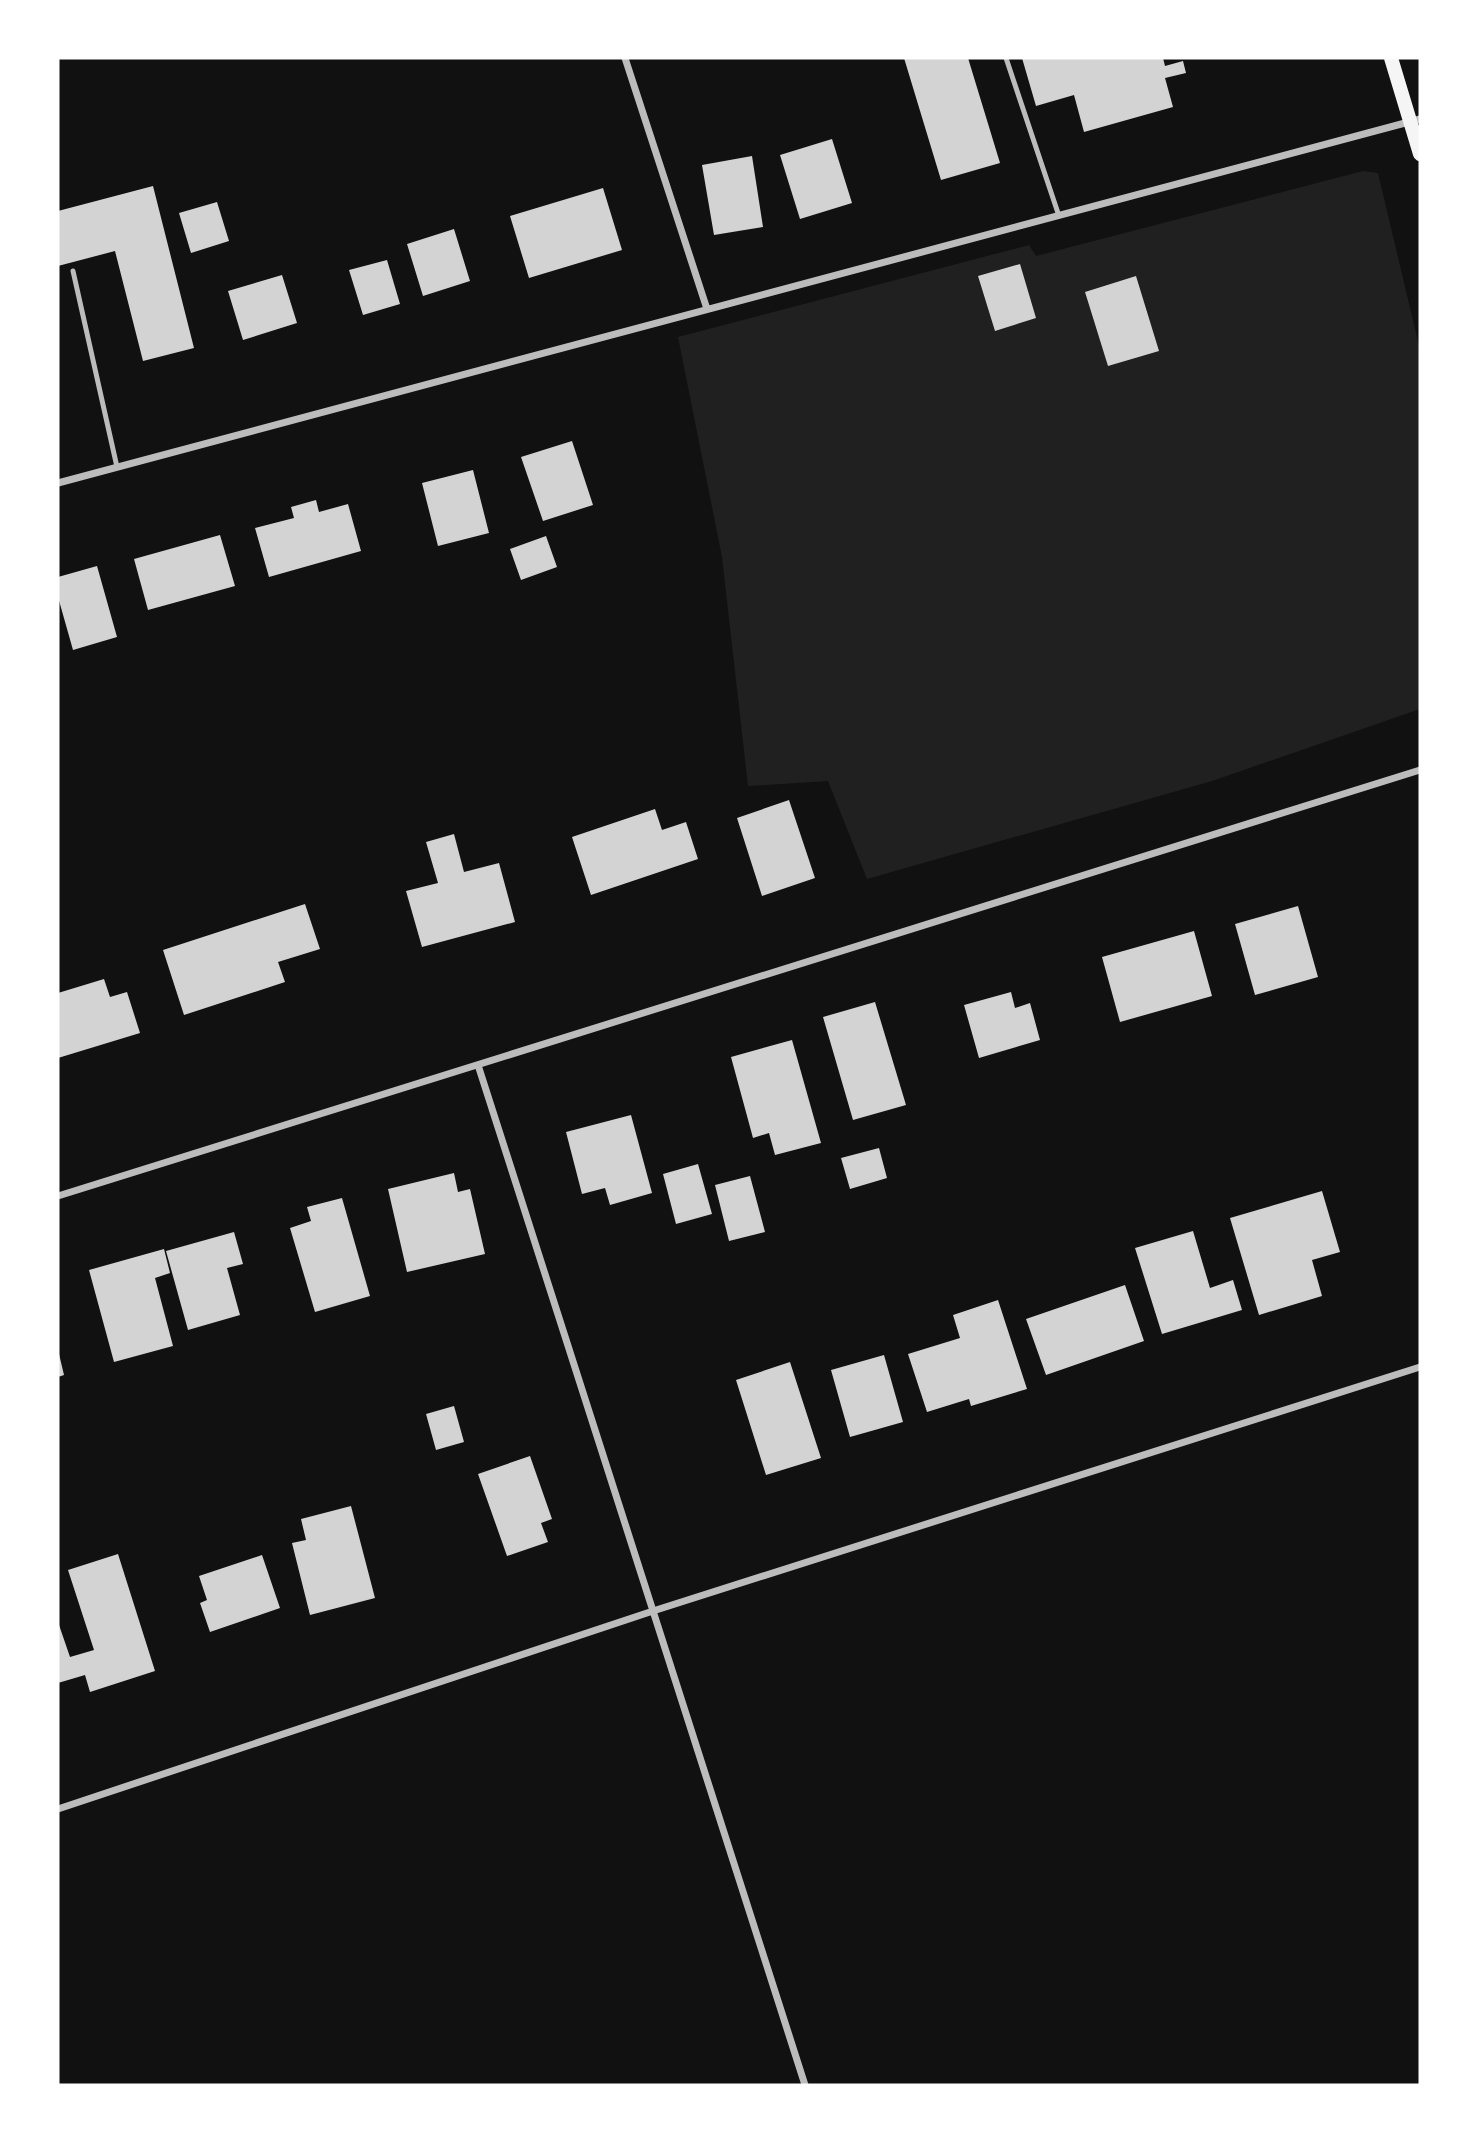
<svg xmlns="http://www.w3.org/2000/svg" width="1478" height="2143" font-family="Helvetica,sans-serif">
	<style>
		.green { fill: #202020 }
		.building { fill: #d3d3d3 }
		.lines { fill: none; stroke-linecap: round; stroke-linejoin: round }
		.service { stroke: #bcbcbc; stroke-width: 5 }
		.minor { stroke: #bcbcbc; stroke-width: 7 }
		.secondary { stroke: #f5f5f5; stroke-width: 14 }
	</style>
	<rect width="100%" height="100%" fill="#111"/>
	<path class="green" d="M1363 171 1378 173 1420 350V709L1212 781 867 879 828 781 748 786 722 557 678 337 1029 245 1036 256Z"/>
	<path class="building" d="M904 58H968L1000 163 941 180Z
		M1022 58H1163L1165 66 1183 61 1186 73 1165 78 1173 107 1084 132 1074 95 1036 106Z
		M832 139 852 203 800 219 780 155Z
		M752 156 763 227 714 235 702 165Z
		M153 186 194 348 143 361 115 251 58 266V211Z
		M603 188 622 250 529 278 510 216Z
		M217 202 229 241 191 253 179 213Z
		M454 229 470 281 423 296 407 244Z
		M387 260 400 304 363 315 349 270Z
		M1020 264 1036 318 995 331 978 276Z
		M282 275 297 323 243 340 228 291Z
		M1136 276 1159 351 1108 366 1085 292Z
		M572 441 593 505 543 521 521 457Z
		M473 470 489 533 438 546 422 483Z
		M316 500 319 512 348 504 361 551 269 577 255 528 294 518 291 507Z
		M220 535 235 586 148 610 134 559Z
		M546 536 557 567 521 580 510 549Z
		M97 566 117 637 73 650 58 597V577Z
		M789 800 815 878 762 896 737 818Z
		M655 809 662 830 686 822 698 859 591 895 572 837Z
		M454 834 464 872 499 863 515 922 422 947 406 891 438 883 426 842Z
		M305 904 320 949 278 962 285 982 184 1015 163 950Z
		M1298 906 1318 977 1255 995 1235 924Z
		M1194 931 1212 996 1120 1022 1102 957Z
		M104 979 110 997 127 992 140 1033 58 1058V993Z
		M1011 992 1015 1008 1030 1003 1040 1040 979 1058 964 1005Z
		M875 1002 906 1105 853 1120 823 1017Z
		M792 1040 821 1143 775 1155 769 1133 753 1138 731 1057Z
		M631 1115 652 1193 610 1205 605 1188 582 1194 566 1132Z
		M879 1148 887 1178 850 1189 841 1158Z
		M698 1164 712 1214 676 1224 663 1174Z
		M454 1173 458 1192 470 1189 485 1254 407 1272 388 1189Z
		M750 1176 765 1232 729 1241 715 1185Z
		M1322 1191 1340 1252 1312 1260 1322 1296 1259 1315 1230 1218Z
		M342 1198 370 1296 315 1312 290 1228 311 1221 307 1207Z
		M1193 1231 1210 1288 1233 1280 1242 1310 1162 1334 1135 1248Z
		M234 1232 243 1264 227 1268 240 1315 188 1330 166 1251Z
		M164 1249 170 1273 155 1278 173 1346 114 1362 89 1270Z
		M1125 1285 1144 1341 1046 1375 1026 1319Z
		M998 1300 1027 1389 971 1406 969 1399 927 1412 908 1354 960 1338 953 1315Z
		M59 1354 64 1375 58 1377V1355Z
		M884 1355 903 1422 850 1437 831 1370Z
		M790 1362 821 1458 766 1475 736 1380Z
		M454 1406 464 1442 436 1450 426 1414Z
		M530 1456 552 1519 541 1523 548 1542 507 1556 478 1474Z
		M351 1506 375 1598 310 1615 292 1543 306 1540 301 1519Z
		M118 1554 155 1671 90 1692 85 1675 58 1683V1622L70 1657 94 1650 68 1570Z
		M262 1555 280 1608 210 1632 200 1603 207 1600 199 1576Z"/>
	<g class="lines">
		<path class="service" d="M1006 58 1059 216
			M73 271 117 467"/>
		<path class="minor" d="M625 58 707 309
			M58 483 1420 119
			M478 1065 805 2085
			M58 1196 1420 770
			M58 1809 653 1611 1420 1367"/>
		<path class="secondary" d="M1391 58 1420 154"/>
	</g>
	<rect width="1478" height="2143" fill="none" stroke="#ffffff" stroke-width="119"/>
</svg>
